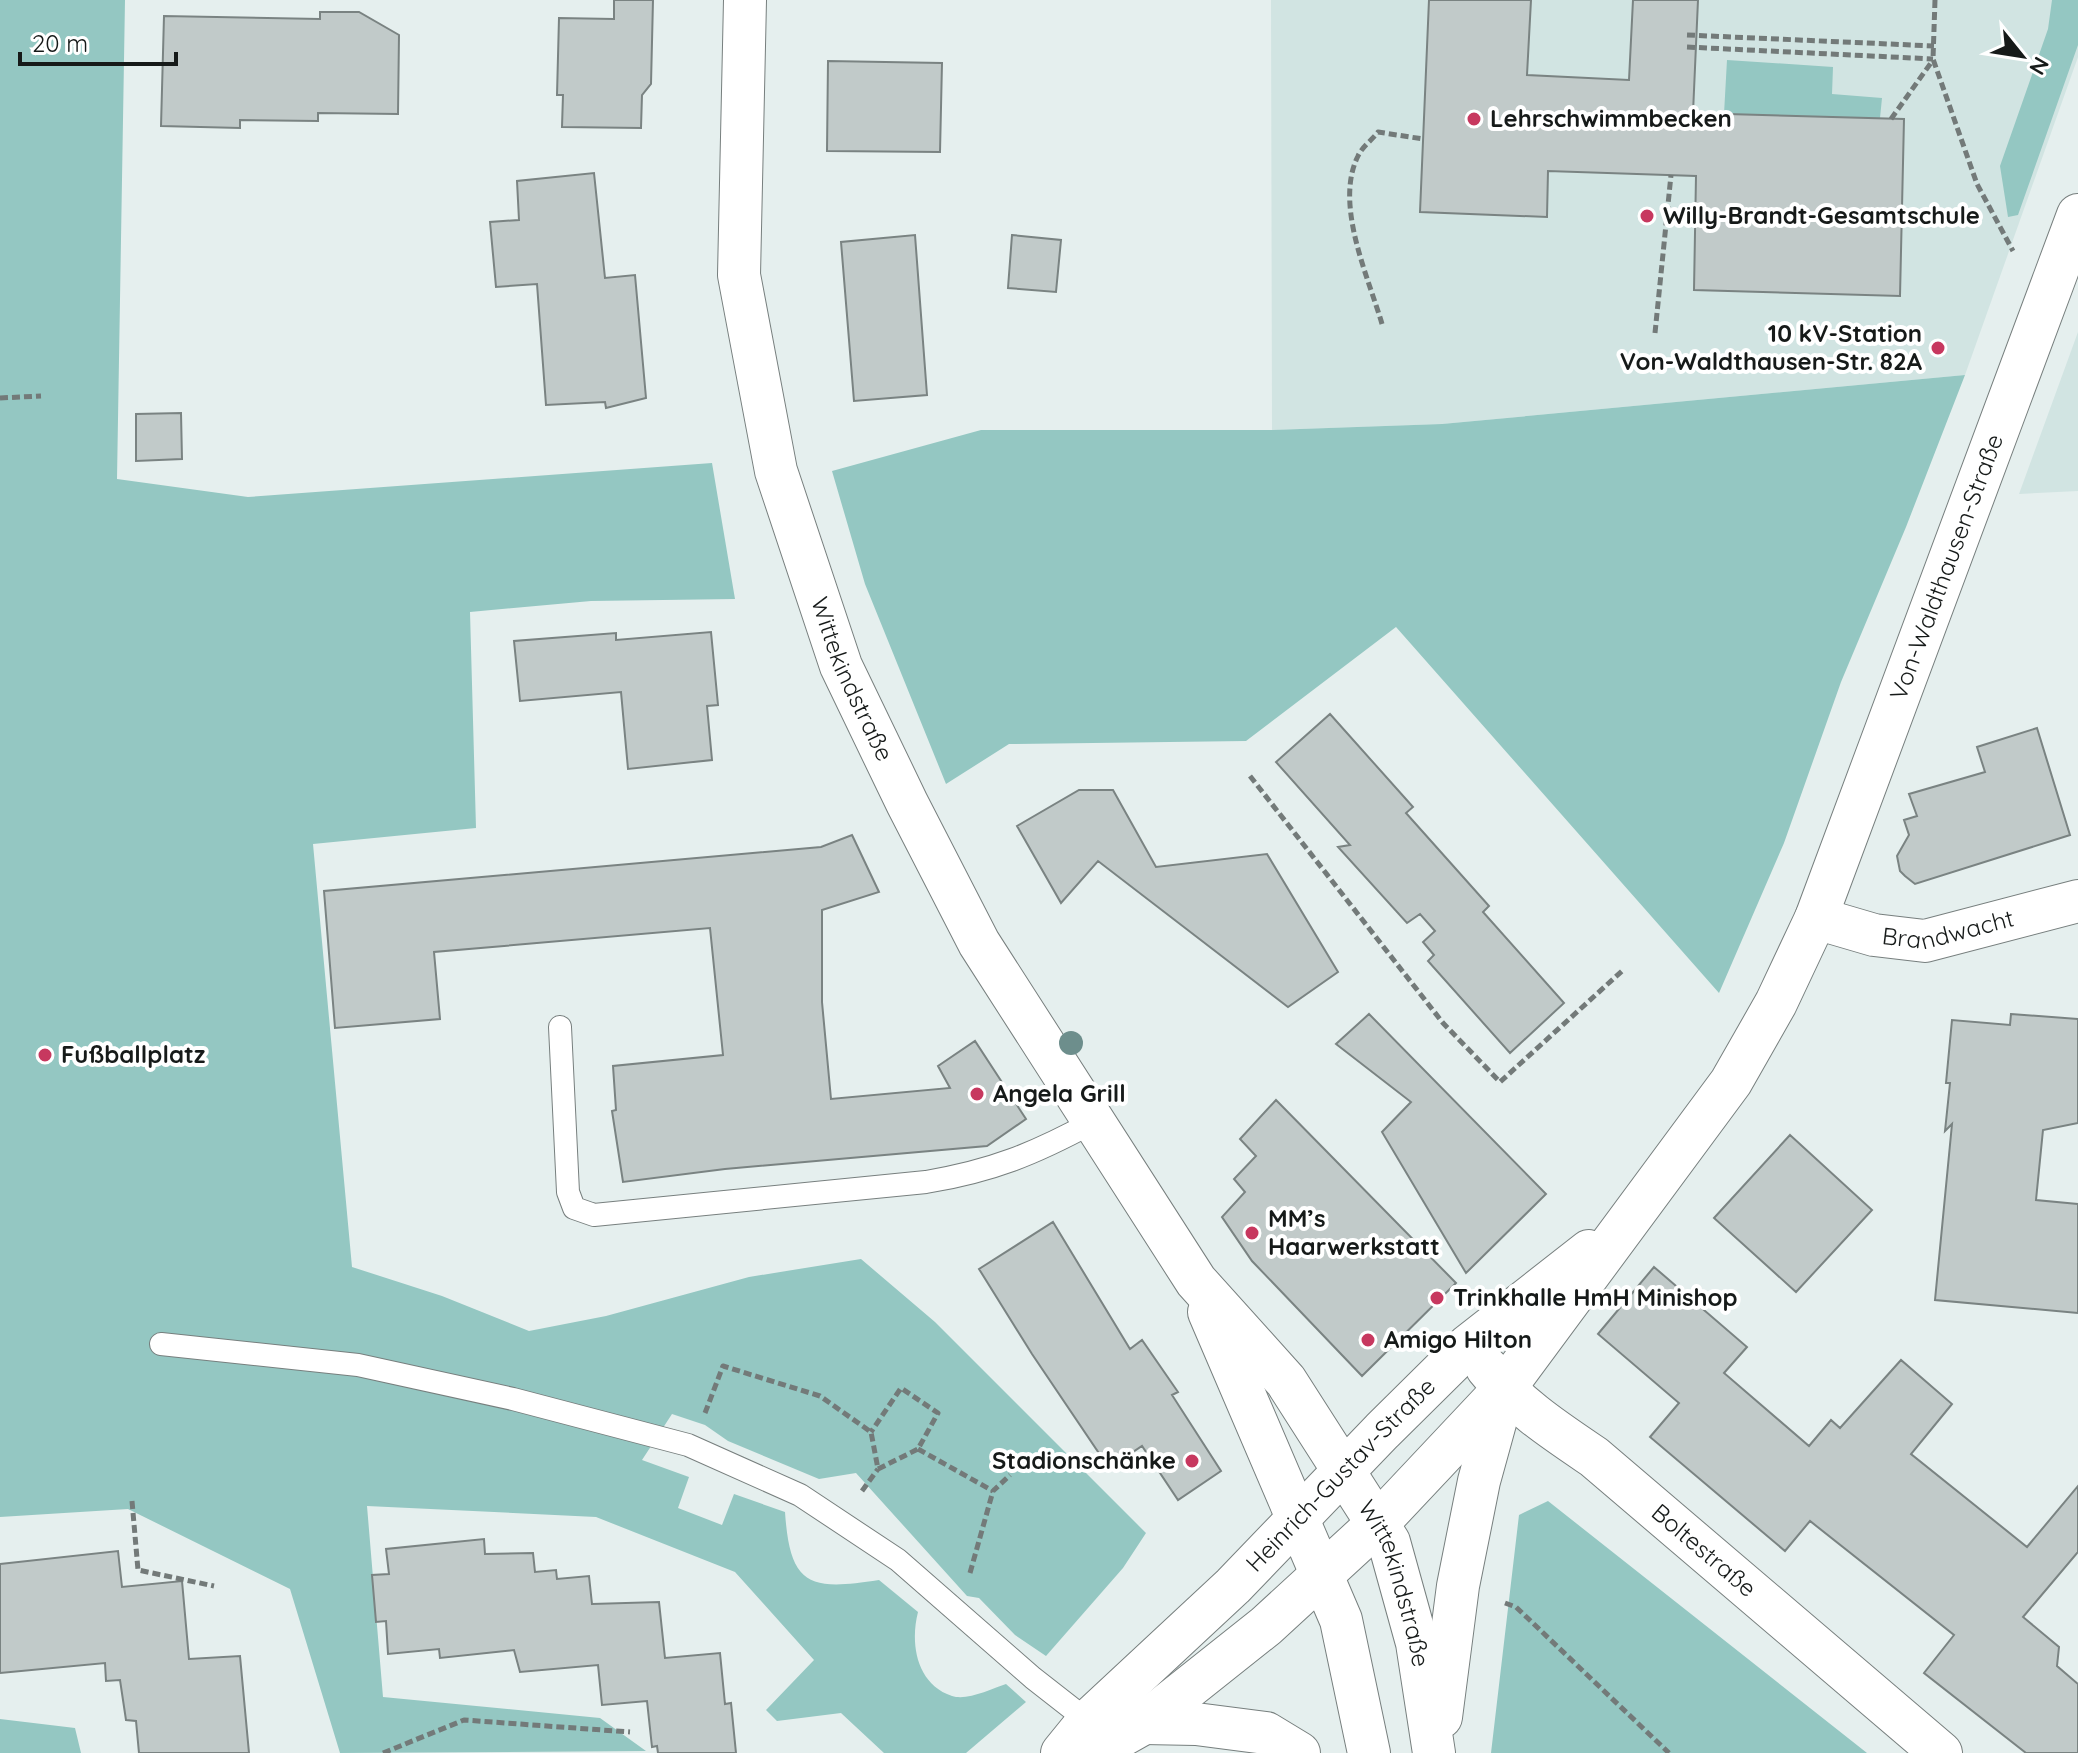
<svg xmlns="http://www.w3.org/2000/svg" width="2078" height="1753" font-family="Quicksand,sans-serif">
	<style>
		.built { fill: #d1e4e2 }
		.green { fill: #94c7c2 }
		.building { fill: #c1cac9; stroke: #7a8382; stroke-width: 2 }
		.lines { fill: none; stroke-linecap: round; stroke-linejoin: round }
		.lane-casing { stroke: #777f7e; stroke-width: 24 }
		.street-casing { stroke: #777f7e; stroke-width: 44 }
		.path { stroke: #737a79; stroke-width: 5; stroke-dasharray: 8 4; stroke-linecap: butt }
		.lane { stroke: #fff; stroke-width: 22 }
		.street { stroke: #fff; stroke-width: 42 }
		.tree { fill: #6d8e8c }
		.poi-dot { fill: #c7385f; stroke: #fff; stroke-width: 3 }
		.labels { text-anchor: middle; stroke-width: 8; stroke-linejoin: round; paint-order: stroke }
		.poi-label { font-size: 24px; font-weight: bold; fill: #161a19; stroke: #fff; text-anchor: start }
		.street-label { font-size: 24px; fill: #161a19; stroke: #fff }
	</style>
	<rect width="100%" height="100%" fill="#e5efee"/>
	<path class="built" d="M1271 0H2078V57L1965 375 1442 424 1272 430Z
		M2078 332V491L2019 494Z"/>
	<path class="green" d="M0 0H125L117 479 248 497 712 463 735 599 591 601 470 612 476 828 313 844 352 1267 442 1296 529 1331 606 1316 749 1277 861 1259 935 1322 1146 1533 1123 1568 1046 1656 1015 1635 979 1598 967 1596 856 1473 819 1479 728 1441 705 1425 672 1414 642 1460 689 1477 678 1508 722 1525 734 1494 785 1512C790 1586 809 1591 879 1580L918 1612C910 1643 916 1684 952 1696 967 1701 991 1689 1006 1684L1026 1702 966 1753H884L841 1713 777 1721 766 1710 814 1660 735 1572 596 1517 367 1506 383 1697 600 1718 646 1751 340 1753 290 1589 128 1509 0 1517Z
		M2052 0H2078V45L2018 215 2008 217 2000 166 2048 29Z
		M1727 60 1833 67 1832 94 1882 98 1880 118 1724 114Z
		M1965 375 1906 527 1841 682 1784 843 1719 993 1396 627 1246 741 1009 744 946 784 865 584 832 471 981 430H1272L1442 424Z
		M1548 1501 1867 1753H1491L1519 1515Z
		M0 1719 75 1728 81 1753H0Z"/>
	<path class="building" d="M614 0H653L651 84 642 95 641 128 562 127 563 95H557L559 18 614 19Z
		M1429 0H1531L1527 75 1629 80 1633 0H1698L1693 113 1904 119 1900 296 1694 290 1696 176 1548 171 1547 217 1420 212Z
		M320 12H359L399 35 398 114 318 113V121L240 120V128L161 126 164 16 320 19Z
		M828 61 942 63 940 152 827 151Z
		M594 173 605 278 635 275 646 398 606 408 605 402 546 405 537 284 496 287 490 222 519 220 517 181Z
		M915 235 927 395 854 401 841 242Z
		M1012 235 1061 240 1056 292 1008 288Z
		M181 413 182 459 136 461V414Z
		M711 632 718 705 707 706 712 760 628 769 621 692 520 701 514 641 616 633V640Z
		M1330 714 1413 807 1406 813 1489 906 1483 912 1564 1003 1510 1053 1428 961 1434 955 1423 942 1435 931 1420 914 1407 923 1338 847 1350 845 1276 762Z
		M2037 728 2070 835 1915 884 1905 876 1900 871 1897 856 1909 835 1904 820 1917 816 1909 794 1985 772 1977 747Z
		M1079 790H1113L1156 867 1267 854 1338 972 1288 1007 1098 861 1061 903 1017 826Z
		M852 835 879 892 822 910V1002L831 1099 950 1088 938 1066 975 1041 1026 1119 987 1146 725 1169 623 1182 612 1111 616 1110 613 1066 723 1055 710 928 434 952 440 1019 335 1028 324 891 821 847Z
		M1369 1014 1546 1194 1466 1273 1382 1132 1411 1102 1336 1044Z
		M2011 1014 2078 1019V1123L2043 1130 2036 1200 2078 1204V1313L1935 1300 1952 1124 1945 1131 1950 1083H1946L1952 1020 2010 1025Z
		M1276 1100 1456 1283 1362 1376 1252 1261 1222 1217 1245 1192 1234 1179 1256 1156 1240 1139Z
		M1790 1135 1872 1210 1796 1292 1714 1218Z
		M1053 1222 1130 1349 1142 1340 1178 1392 1172 1395 1221 1471 1178 1500 1142 1446 1109 1468 1032 1354 979 1269Z
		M1654 1267 1747 1347 1724 1373 1809 1446 1831 1420 1840 1428 1901 1360 1952 1404 1911 1454 2027 1547 2078 1486V1552L2023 1617 2059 1647 2057 1666 2078 1684V1753H2026L1924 1673 1954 1635 1810 1521 1785 1551 1650 1437 1679 1403 1598 1334Z
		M484 1539 485 1554 533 1553 535 1572 556 1570 557 1579 589 1576 592 1604 659 1602 665 1658 720 1653 725 1704 731 1703 736 1753H658L657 1746 652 1747 647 1701 602 1705 598 1665 520 1672 514 1650 440 1658 439 1649 388 1654 386 1621 376 1622 372 1575 389 1574 386 1549Z
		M118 1551 122 1587 182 1581 189 1659 240 1656 249 1753H139L136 1721 126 1720 120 1680 106 1681 105 1663 0 1673V1564Z"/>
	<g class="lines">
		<defs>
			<path id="lane" d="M560 1027 568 1192 574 1208 594 1215 926 1182C992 1171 1034 1154 1093 1122
				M161 1344 358 1365 513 1399 688 1445 800 1495 898 1560 1033 1678 1088 1721"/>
			<g id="street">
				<path id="s1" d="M745 0 739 275 776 471 841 666 907 803 979 943 1196 1281 1286 1381 1389 1542 1417 1643 1434 1753"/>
				<path id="s2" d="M1816 918 1874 935 1925 941 2078 901"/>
				<path d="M1209 1312 1341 1620 1369 1753"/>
				<path id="s3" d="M1487 1368C1517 1406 1554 1430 1594 1457L1941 1753"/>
				<path d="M1441 1717 1458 1586 1479 1481 1503 1394"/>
				<path d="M1144 1723 1196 1724 1266 1733 1299 1753"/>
				<path id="s4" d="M1062 1753 1088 1721 1233 1586 1382 1431 1469 1345 1589 1251"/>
				<path id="s5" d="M1091 1753 1144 1723 1266 1626 1377 1524 1504 1389 1731 1082 1776 1003 1816 918 2078 215"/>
			</g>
		</defs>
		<use href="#lane" class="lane-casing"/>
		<use href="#street" class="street-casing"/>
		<path class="path" d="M1935 0 1933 59 1977 184 2013 251
			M1687 35 1934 46
			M1687 47 1933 59
			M1891 119 1933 60
			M1382 324C1368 276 1334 204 1358 156 1362 147 1372 140 1378 132L1423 139
			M1655 333 1671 175
			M0 398 41 396
			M1250 776 1443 1023 1500 1082 1622 971
			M705 1413 723 1366 820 1396 871 1432 878 1469 918 1449 938 1413 901 1388 871 1432
			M918 1449 993 1491
			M862 1491 878 1469
			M132 1501 138 1570 214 1586
			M970 1573 993 1491 1010 1475
			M1505 1603 1516 1607 1669 1753
			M383 1753 464 1720 630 1732"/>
		<use href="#lane" class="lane"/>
		<use href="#street" class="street"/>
	</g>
	<circle class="tree" cx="1071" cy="1043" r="12"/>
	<g class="poi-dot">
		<circle cx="1474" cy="119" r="8"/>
		<circle cx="1647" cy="216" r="8"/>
		<circle cx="1938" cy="348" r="8"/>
		<circle cx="45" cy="1055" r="8"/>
		<circle cx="977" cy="1094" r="8"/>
		<circle cx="1252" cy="1233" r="8"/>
		<circle cx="1437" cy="1298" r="8"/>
		<circle cx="1368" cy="1340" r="8"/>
		<circle cx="1192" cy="1461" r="8"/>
	</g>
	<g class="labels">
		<g class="poi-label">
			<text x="1490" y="127">Lehrschwimmbecken</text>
			<text x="1663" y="224">Willy-Brandt-Gesamtschule</text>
			<text x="1922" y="342" text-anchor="end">10 kV-Station<tspan x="1922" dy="28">Von-Waldthausen-Str. 82A</tspan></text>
			<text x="61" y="1063">Fußballplatz</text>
			<text x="993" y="1102">Angela Grill</text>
			<text x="1268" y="1227">MM’s<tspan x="1268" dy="28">Haarwerkstatt</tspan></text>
			<text x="1453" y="1306">Trinkhalle HmH Minishop</text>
			<text x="1384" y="1348">Amigo Hilton</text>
			<text x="1176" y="1469" text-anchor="end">Stadionschänke</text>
		</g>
		<g class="street-label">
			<text dy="8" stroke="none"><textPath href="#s5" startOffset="1494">Von-Waldthausen-Straße</textPath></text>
			<text dy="8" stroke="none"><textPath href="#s1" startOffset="696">Wittekindstraße</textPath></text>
			<text dy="8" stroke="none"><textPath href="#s2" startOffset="136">Brandwacht</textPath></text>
			<text dy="8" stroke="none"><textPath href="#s4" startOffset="394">Heinrich-Gustav-Straße</textPath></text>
			<text dy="8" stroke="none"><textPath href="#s3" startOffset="284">Boltestraße</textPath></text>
			<text dy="8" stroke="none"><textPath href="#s1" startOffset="1758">Wittekindstraße</textPath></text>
		</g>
	</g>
	<g transform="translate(2022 56) rotate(120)" stroke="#ffffff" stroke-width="6" paint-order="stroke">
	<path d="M0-6L14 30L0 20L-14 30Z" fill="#161a19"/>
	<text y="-12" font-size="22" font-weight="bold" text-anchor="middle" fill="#161a19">N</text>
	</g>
	<path d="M20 52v12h156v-12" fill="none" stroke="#161a19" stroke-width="4"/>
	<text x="32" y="52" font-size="24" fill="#161a19" stroke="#ffffff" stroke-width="6" paint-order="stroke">20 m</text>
</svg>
